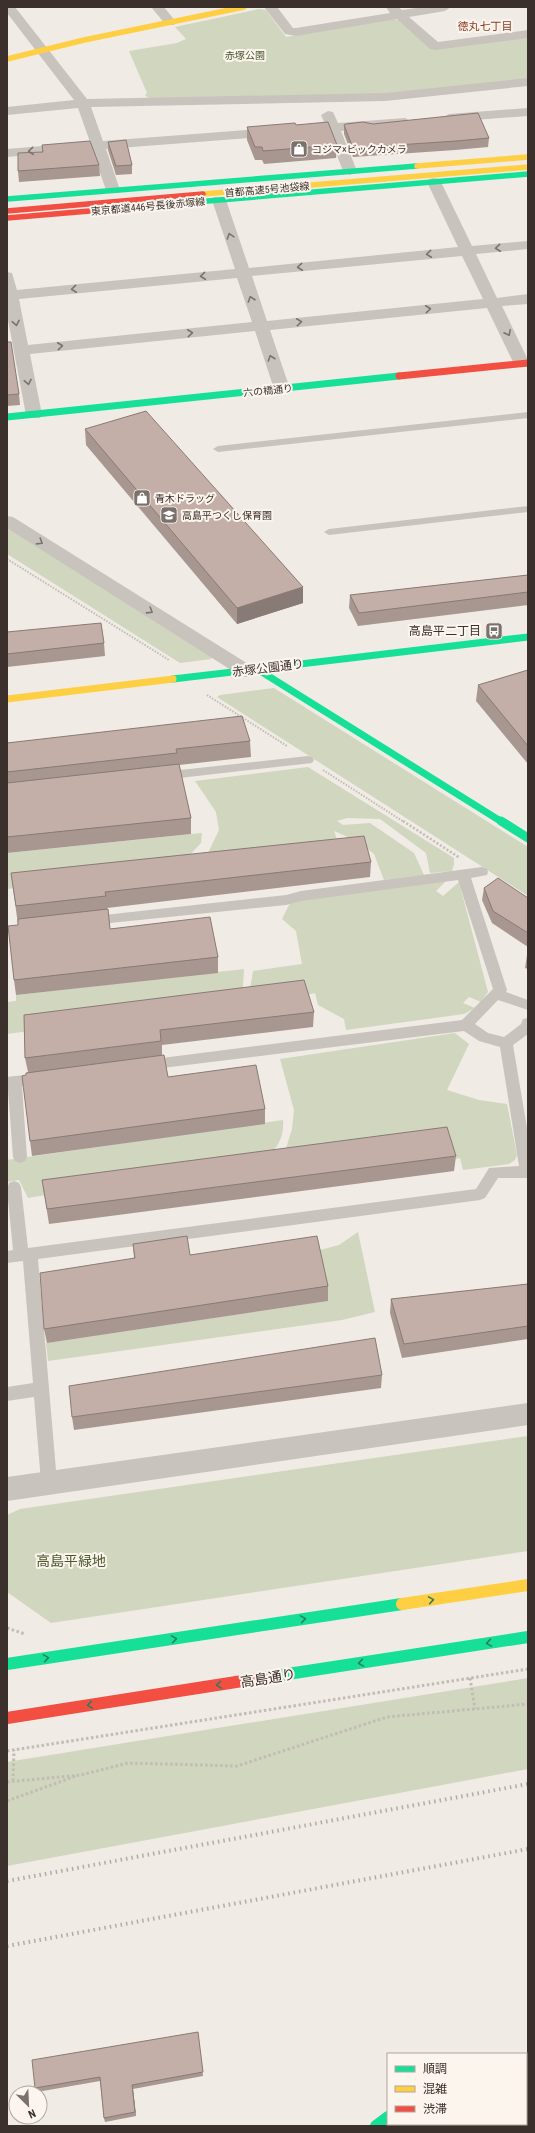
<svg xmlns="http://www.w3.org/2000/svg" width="535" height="2133" font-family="'Roboto Condensed','Noto Sans JP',sans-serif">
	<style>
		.green { fill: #d1d6bf }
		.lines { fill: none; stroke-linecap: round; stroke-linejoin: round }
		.path-far2 { stroke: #c2bbb6; stroke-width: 2; stroke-dasharray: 1.5 1.5; stroke-linecap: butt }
		.path-far1 { stroke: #c2bbb6; stroke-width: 2.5; stroke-dasharray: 2 2; stroke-linecap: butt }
		.path { stroke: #c2bbb6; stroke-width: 3; stroke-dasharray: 2.5 2.5; stroke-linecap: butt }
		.lane { fill: #c9c3be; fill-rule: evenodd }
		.street { fill: #c9c3be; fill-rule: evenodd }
		.fast-far3 { stroke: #16e098; stroke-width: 5.5 }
		.fast-far2 { stroke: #16e098; stroke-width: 7 }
		.fast-far1 { stroke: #16e098; stroke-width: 9 }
		.fast { stroke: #16e098; stroke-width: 12 }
		.slow-far2 { stroke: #ffcf43; stroke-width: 5.5 }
		.slow-far1 { stroke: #ffcf43; stroke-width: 7 }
		.slow { stroke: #ffcf43; stroke-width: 12 }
		.jam-far2 { stroke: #f24e42; stroke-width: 5.5 }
		.jam-far1 { stroke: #f24e42; stroke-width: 7 }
		.jam { stroke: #f24e42; stroke-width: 12 }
		.rail { stroke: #b1aca8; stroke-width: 4; stroke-dasharray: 1.5 4; stroke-linecap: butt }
		.wall { fill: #a89690 }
		.shaded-wall { fill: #887a75 }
		.building { fill: #c3afa7; stroke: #887a75 }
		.oneway { stroke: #7b726d }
		.oneway2 { stroke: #2a7f5c }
		.labels { text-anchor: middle; stroke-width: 4; stroke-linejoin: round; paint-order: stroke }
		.far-park-label { font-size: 10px; fill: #4a5a2e; stroke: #fbf5ee }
		.far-poi-label { font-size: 10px; fill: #3b302b; stroke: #fbf5ee; text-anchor: start }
		.far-street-label { font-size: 10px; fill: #3b302b; stroke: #fbf5ee }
		.far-neighbourhood-label { font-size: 11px; fill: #8c3b22; stroke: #fbf5ee }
		.poi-label { font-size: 12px; fill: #3b302b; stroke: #fbf5ee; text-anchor: end }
		.street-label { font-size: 12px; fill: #3b302b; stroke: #fbf5ee }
		.near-park-label { font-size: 14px; fill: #4a5a2e; stroke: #fbf5ee }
		.near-street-label { font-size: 14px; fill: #3b302b; stroke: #fbf5ee }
	</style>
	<rect width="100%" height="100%" fill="#f0ebe5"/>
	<path class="green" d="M259 9 266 10 286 37 391 19 400 20 432 49 528 37V80L367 95 152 101 145 95 147 93 129 51 177 43 186 39 175 27Z
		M7 527 212 656 211 659 180 663 7 554Z
		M274 688 528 847V896L217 697 220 695Z
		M308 767 454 858V864L452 871 430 873 426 853 380 819 347 818 337 821 343 825 370 823 414 853 424 875 384 880 374 854 357 841 334 831 342 854 208 853 219 830 216 812 195 781Z
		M202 833 201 843 175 871 7 889V853Z
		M446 881 436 891 443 896 459 882 488 992 481 1002 469 997 463 1003 475 1008 464 1014 346 1030 344 1019 318 1005 315 993 303 996 250 989 253 971 302 964 296 931 282 919 290 903 308 897Z
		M244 969 243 986 233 1004 7 1034V1002L16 1001V995Z
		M455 1033 469 1044 447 1090 479 1100 507 1104 517 1155 515 1160 509 1164 463 1170 460 1158 451 1160 284 1155 292 1129 294 1110 280 1059Z
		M283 1120C284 1137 279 1146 267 1157L28 1198 19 1180 7 1182V1160Z
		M358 1232 375 1312 342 1320 48 1361 46 1343 327 1301 316 1251 339 1245Z
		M528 1436V1551L51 1623 7 1592V1515L20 1509Z
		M528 1678V1769L7 1866V1762Z"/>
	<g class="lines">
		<path class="path-far2" d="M7 559 169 660
			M207 695 287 746
			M323 770 404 822"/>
		<path class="path-far1" d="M403 821 460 858"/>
		<path class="path" d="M7 1628 25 1634
			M470 1678 475 1709
			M7 1751 528 1669
			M13 1781 14 1750
			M7 1782 81 1775 128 1763 237 1766 387 1717 528 1704
			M7 1801 76 1776"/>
		<path class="lane" d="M528 412V418L218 452 213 449 218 446Z
			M528 506V512L329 535 324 532 329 529Z
			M308 756 312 757 314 760 312 763 162 780 156 776 162 772Z
			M482 867 487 869 488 872 487 875 471 878 507 990 506 992 528 1000V1010L498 1000 475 1024 488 1033 504 1037 521 1024 523 1019 528 1018V1034L513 1045 528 1134V1178H498L485 1198 480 1200 38 1259 57 1482 55 1487 49 1489 43 1487 41 1482 34 1397 7 1401V1387L33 1383 23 1261 7 1263V1251L13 1250 7 1190 9 1183 14 1181 19 1183 21 1187 28 1248 476 1189 489 1168 519 1166 500 1047 479 1041 464 1031 146 1070 141 1069 139 1065 141 1061 146 1060 462 1020 493 989 458 880 301 901 286 905 91 925 86 923 84 920 86 917 286 895 301 891Z
			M42 1073 47 1074 49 1078 47 1082 22 1086 27 1157 25 1161 20 1163 15 1161 13 1157 7 1077Z"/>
		<path class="street" d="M7 7H15L87 99 385 93 528 78V86L385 101 91 107 103 141 325 124 321 115 328 111 333 112 338 123 405 118 412 122 405 126 341 131 357 171 350 175 343 171 328 132 106 149 120 190 118 193H108L106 190 92 150 7 157V149L90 142 78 108 7 115V107L74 100 7 13Z
			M151 7H164L176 22 174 25H166Z
			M264 7H277L293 28H296L390 13 386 7H398L402 10 423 7H451L445 11 409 17 438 42 528 30V38L435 50 430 49 397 19 296 36 285 34Z
			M528 108V116L449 122 442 118 449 114Z
			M434 178 439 179 441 182 472 246 528 241V249L476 254 497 298 528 294V304L502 306 528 360V367H516L514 364 487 308 270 330 290 389 288 392H276L274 389 255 331 30 354 42 415 40 418H28L26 415 7 315V272L12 273 17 290 235 269 212 200 214 197H224L226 200 249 268 458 247 427 182 429 179ZM462 256 483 299 267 321 252 276ZM237 278 252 322 28 345 19 299Z
			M7 516 13 517 253 667 255 671 253 675 246 677 239 675 7 528Z
			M528 1403V1425L7 1501V1477Z"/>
		<path class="fast-far3" d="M7 199 417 166
			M196 202 528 174"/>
		<path class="fast-far2" d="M7 417 399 376
			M257 669 502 822
			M173 679 528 637"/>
		<path class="fast-far1" d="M501 821 528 838"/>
		<path class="fast" d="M7 1664 402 1604
			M262 1678 528 1637
			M376 2126 388 2117"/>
		<path class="slow-far2" d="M7 59 84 40 244 7
			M417 166 528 157
			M203 194 528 167"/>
		<path class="slow-far1" d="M7 699 173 679"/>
		<path class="slow" d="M402 1604 528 1585
			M526 2084H528"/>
		<path class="jam-far2" d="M7 211 203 194
			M7 218 196 202
			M523 363H528"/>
		<path class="jam-far1" d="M399 376 528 363"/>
		<path class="jam" d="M7 1718 262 1678"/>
		<path class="rail" d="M7 1881 528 1784
			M7 1946 528 1849"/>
	</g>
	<path class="wall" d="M373 124 489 138 488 147 455 150 353 157 344 134V125Z
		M296 125 337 145 336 158 264 164 262 160H255L247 140V127Z
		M108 142 132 165V174L116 175 108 150Z
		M42 145 99 165 100 176 19 182 18 171 42 152Z
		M7 342 19 394 20 405 7 406Z
		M85 429 303 587V603L237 624 86 445Z
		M528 575V605L358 626 349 608 350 595Z
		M7 632 104 643 105 656 7 667Z
		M528 670V764L476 701 478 685Z
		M250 741 251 757 179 765 191 818V834L7 853V743Z
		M371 862 370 877 107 908 110 929 218 957V973L16 995 14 980 18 925 11 873Z
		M484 888 528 898V947L492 923 482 900Z
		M528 954V969L525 968 527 955Z
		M314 1012 313 1027 162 1045V1055L168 1077 265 1109V1124L32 1156 30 1141 26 1075 28 1072 25 1058 24 1015Z
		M456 1156 454 1171 49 1224 42 1180Z
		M133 1244 190 1255 328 1286V1301L47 1343 44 1329 134 1258Z
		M528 1284V1339L402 1358 390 1313 391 1299Z
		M382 1375 381 1388 74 1430 72 1417Z
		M198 2032 203 2076 133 2089 136 2116 105 2122 104 2118 100 2081 37 2092 35 2088Z"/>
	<path class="shaded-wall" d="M303 587V603L237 624V608Z
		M132 2085 133 2089 136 2116 135 2112Z"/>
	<path class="building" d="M478 113 489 138 456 141 353 148 344 125 346 124 363 122 373 124Z
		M328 122 337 145 263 151 262 147H255L247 127 295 123 296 125Z
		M126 140 132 165 116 166 108 142Z
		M90 141 99 165 18 171V153L43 152 42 145Z
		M7 342H11L19 394 7 395Z
		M146 411 303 587 237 608 85 429Z
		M528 575V592L359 613 350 595Z
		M101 623 104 643 7 654V632Z
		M528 670V746L478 685Z
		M242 716 250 741 176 749 177 753 7 772V743Z
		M179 764 191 818 7 837V783Z
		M364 836 371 862 105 892 106 896 16 906 11 873Z
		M498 878 528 898V933L493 911 484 888Z
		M108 909 110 929 210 917 218 957 14 980 8 926 18 925V919Z
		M304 980 314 1012 160 1030 161 1041 25 1058 24 1015Z
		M164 1055 168 1077 256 1065 265 1109 30 1141 22 1076 26 1075V1073Z
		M447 1127 456 1156 47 1209 42 1180Z
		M187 1236 190 1255 317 1236 328 1286 44 1329 40 1273 135 1258 133 1244Z
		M528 1284V1326L404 1344 391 1299Z
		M375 1338 382 1375 72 1417 69 1386Z
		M198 2032 203 2072 132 2085 135 2112 104 2118 100 2077 35 2088 32 2060Z"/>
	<defs><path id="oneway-chevron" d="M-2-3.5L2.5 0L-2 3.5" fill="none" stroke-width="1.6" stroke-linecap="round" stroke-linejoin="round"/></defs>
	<g class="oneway">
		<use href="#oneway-chevron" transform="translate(31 151) rotate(175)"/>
		<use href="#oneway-chevron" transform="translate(230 236) rotate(-108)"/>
		<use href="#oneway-chevron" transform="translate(498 248) rotate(174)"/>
		<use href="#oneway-chevron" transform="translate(429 254) rotate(174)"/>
		<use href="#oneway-chevron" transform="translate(300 267) rotate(174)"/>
		<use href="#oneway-chevron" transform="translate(203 276) rotate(174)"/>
		<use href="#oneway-chevron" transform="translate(74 289) rotate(174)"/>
		<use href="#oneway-chevron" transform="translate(251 299) rotate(-109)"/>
		<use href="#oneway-chevron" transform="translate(428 309) rotate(-6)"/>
		<use href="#oneway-chevron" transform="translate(299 322) rotate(-6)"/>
		<use href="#oneway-chevron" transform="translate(16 323) rotate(79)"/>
		<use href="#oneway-chevron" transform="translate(190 333) rotate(-6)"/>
		<use href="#oneway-chevron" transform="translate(508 333) rotate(64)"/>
		<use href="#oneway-chevron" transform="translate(60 346) rotate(-6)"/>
		<use href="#oneway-chevron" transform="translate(271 358) rotate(-109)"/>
		<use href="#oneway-chevron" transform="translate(28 382) rotate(79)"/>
		<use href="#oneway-chevron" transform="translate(40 542) rotate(32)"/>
		<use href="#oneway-chevron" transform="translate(150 611) rotate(32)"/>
	</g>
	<g class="oneway2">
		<use href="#oneway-chevron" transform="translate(431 1600) rotate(-9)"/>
		<use href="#oneway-chevron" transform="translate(303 1619) rotate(-9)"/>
		<use href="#oneway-chevron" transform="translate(174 1639) rotate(-9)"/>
		<use href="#oneway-chevron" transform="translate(489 1643) rotate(171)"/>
		<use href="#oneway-chevron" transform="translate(46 1658) rotate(-9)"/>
		<use href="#oneway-chevron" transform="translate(361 1663) rotate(171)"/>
		<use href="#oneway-chevron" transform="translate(219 1685) rotate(171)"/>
		<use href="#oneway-chevron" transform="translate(90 1705) rotate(171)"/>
	</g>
	<defs>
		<symbol id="shop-square" viewBox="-11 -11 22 22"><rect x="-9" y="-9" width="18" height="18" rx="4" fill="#7a716c" stroke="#fbf5ee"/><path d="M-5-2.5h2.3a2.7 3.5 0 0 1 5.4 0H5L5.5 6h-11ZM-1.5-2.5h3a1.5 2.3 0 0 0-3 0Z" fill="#fff"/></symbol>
		<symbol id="school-square" viewBox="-11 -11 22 22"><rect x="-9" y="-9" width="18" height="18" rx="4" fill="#7a716c" stroke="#fbf5ee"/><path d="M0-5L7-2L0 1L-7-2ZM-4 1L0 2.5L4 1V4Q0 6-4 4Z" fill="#fff"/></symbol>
		<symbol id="bus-square" viewBox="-11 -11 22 22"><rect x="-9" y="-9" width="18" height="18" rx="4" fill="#7a716c" stroke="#fbf5ee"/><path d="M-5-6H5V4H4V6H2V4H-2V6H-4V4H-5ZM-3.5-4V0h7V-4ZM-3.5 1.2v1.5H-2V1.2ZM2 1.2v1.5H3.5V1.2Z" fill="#fff"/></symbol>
	</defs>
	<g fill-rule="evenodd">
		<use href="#shop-square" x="289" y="139" width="20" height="20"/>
		<use href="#shop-square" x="132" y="488" width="20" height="20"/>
		<use href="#school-square" x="159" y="505" width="20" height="20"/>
		<use href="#bus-square" x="484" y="621" width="20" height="20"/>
	</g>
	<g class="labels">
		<g class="far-park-label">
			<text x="245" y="59">赤塚公園</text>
		</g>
		<g class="far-poi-label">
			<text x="312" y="153">コジマ×ビックカメラ</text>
			<text x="155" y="502">青木ドラッグ</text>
			<text x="182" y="519">高島平つくし保育園</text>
		</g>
		<g class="far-street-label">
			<text transform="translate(267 189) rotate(-5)" y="4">首都高速5号池袋線</text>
			<text transform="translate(148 206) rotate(-5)" y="4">東京都道446号長後赤塚線</text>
			<text transform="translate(268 390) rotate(-6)" y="4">六の橋通り</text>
		</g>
		<g class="far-neighbourhood-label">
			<text x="485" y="30">徳丸七丁目</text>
		</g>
		<g class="poi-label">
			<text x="481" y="635">高島平二丁目</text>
		</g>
		<g class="street-label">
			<text transform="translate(268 668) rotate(-7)" y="4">赤塚公園通り</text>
		</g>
		<g class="near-park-label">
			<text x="71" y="1566">高島平緑地</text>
		</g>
		<g class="near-street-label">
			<text transform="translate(268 1678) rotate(-9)" y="5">高島通り</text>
		</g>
	</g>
	<rect width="535" height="2133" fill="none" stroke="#3b302b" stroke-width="16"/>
	<rect x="387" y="2053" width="140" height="72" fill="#fbf5ee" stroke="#aea6a0"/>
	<rect x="395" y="2066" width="20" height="6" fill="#16e098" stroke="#aea6a0"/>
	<text x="423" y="2073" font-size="12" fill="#3b302b">順調</text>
	<rect x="395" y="2086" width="20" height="6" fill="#ffcf43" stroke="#aea6a0"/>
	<text x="423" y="2093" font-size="12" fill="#3b302b">混雑</text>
	<rect x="395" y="2106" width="20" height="6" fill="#f24e42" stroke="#aea6a0"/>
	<text x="423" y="2113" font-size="12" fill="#3b302b">渋滞</text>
	<g transform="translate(28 2105) rotate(156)"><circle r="19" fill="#fbf5ee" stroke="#aea6a0"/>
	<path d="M0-3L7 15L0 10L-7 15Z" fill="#7a716c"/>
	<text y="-6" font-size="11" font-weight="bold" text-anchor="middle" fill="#3b302b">N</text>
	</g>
</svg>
